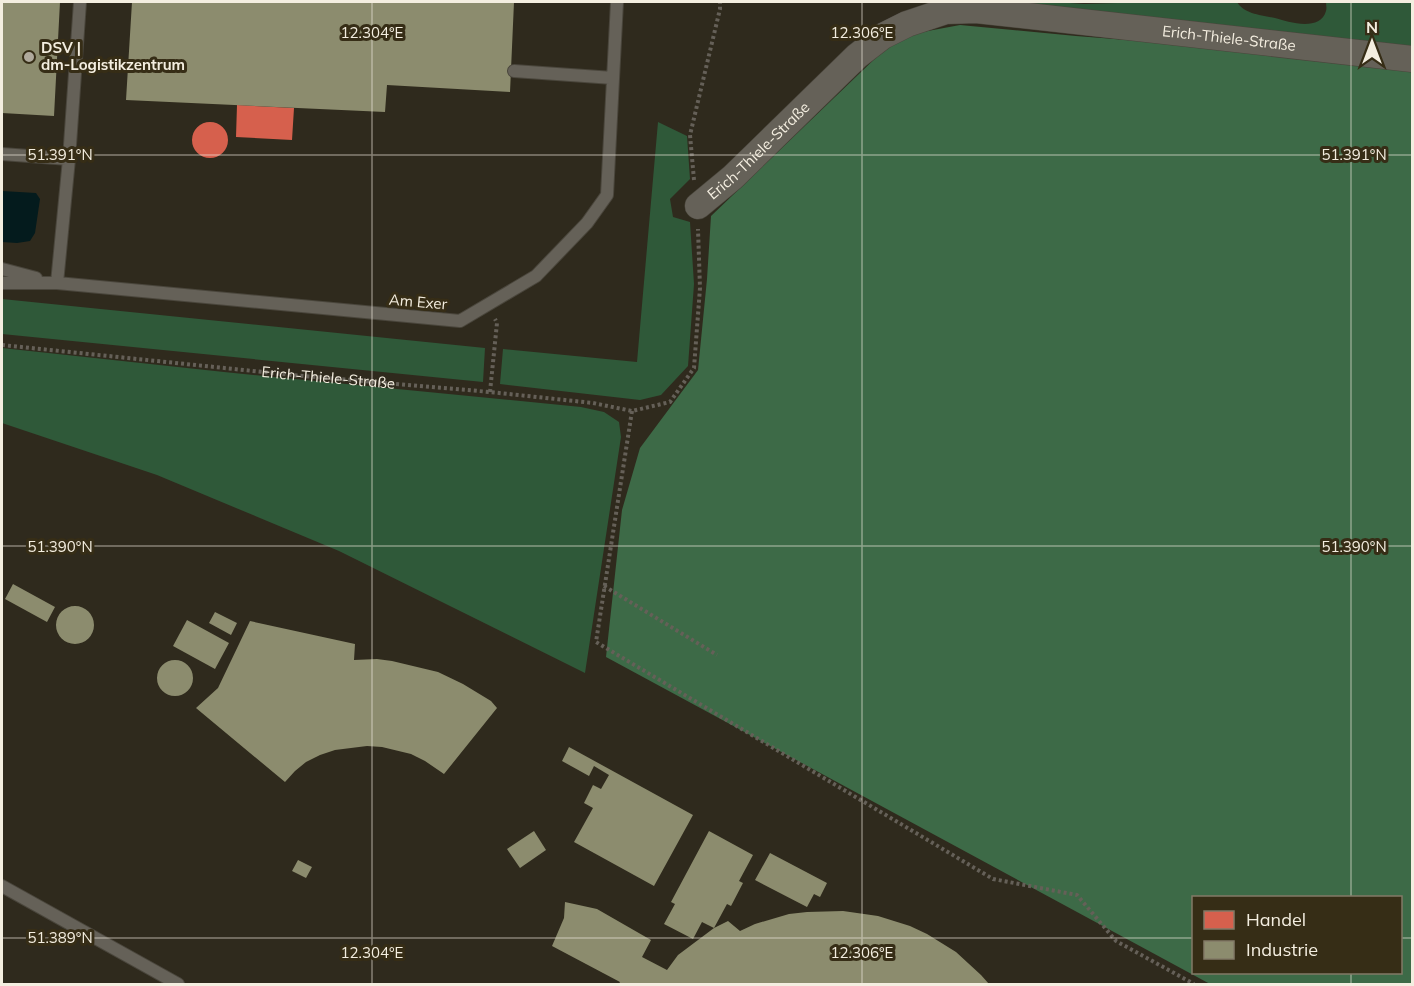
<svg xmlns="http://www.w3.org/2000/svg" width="1414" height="986" font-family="Mulish,sans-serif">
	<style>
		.green { fill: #2f5939 }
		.forest { fill: #3d6a47; fill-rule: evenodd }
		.water { fill: #041b1d }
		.shops { fill: #d6604d }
		.industry { fill: #8c8c6e }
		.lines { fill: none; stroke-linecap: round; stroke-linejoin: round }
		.lane-casing { stroke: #4a463c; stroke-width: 14 }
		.street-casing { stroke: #4a463c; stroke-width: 27 }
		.path { stroke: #656058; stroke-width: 4; stroke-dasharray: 3 3; stroke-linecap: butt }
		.lane { stroke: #656158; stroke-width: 12 }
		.street { stroke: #656158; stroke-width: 26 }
		.ticks { fill: none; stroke: #f4eee0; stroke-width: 1.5; stroke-opacity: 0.45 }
		.poi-dot { fill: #afa99c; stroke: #362d16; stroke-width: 2 }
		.labels { text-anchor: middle; stroke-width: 6; stroke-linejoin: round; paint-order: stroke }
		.street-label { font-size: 15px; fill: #f4eee0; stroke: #362d16 }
		.poi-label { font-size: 15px; font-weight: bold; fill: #f4eee0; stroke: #362d16; text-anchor: start }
		.ticks-label { font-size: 15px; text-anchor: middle; fill: #f4eee0; stroke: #362d16; stroke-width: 6; stroke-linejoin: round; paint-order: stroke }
	</style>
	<rect width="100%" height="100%" fill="#2f2a1d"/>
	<path class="green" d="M963 2H1055L1084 4 1150 2H1237C1244 14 1261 15 1275 18 1288 22 1320 32 1326 11 1327 8 1326 5 1326 2H1412V47Z
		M658 122 687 136 690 179 670 199 673 217 690 222 694 284 688 366 661 395 640 400 500 384 503 349 637 362Z
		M2 299 485 348 483 382 2 334Z
		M2 348 224 372 581 407 604 412 619 422 621 437 585 673 339 551 157 475 2 423Z"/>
	<path class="forest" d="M960 25 1076 36 1320 55 1412 70V984H1210L606 657 622 510 640 448 698 370 707 279 711 216 885 49 917 33ZM1194 898H1400V972H1194Z"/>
	<path class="water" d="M2 191 36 193 40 199 35 233 30 241 17 243 2 242Z"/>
	<path class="shops" d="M237 105 294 108 292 140 236 137Z
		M192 140a18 18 0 1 1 36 0a18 18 0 1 1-36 0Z"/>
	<path class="industry" d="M2 2H60L54 116 2 113Z
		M132 2H514L510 92 387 85 385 112 126 100Z
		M13 584 55 607 47 622 5 599Z
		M56 625a19 19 0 1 1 38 0a19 19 0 1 1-38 0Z
		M215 612 237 623 231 635 209 623Z
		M187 620 229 643 215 669 173 646Z
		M250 621 355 644 354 660 377 659 392 661 438 672 463 684 491 701 497 708 444 774 425 761 411 754 382 747 367 746 335 750 320 755 306 762 295 771 285 782 196 708 218 688Z
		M157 678a18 18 0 1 1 36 0a18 18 0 1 1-36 0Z
		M569 747 693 815 654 886 574 842 593 808 584 803 593 785 601 789 609 775 594 766 589 776 562 761Z
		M534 831 546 850 520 868 507 849Z
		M709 831 753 855 739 881 743 883 731 906 727 904 714 928 702 922 693 939 664 924 675 904 671 902Z
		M770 853 827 883 820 897 814 894 807 907 755 880Z
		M298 860 312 867 306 878 292 871Z
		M565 902 597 909 651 940 642 957 667 970 678 955 714 928 728 921 740 931 755 924 789 914 807 912 843 911 878 916 910 926 927 934 956 952 981 975 989 984H619L620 982 552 946 564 918Z"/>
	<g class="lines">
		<defs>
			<path id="lane" d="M514 71 613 78
				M2 154 69 159
				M2 269 36 278
				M2 283H57L460 321 536 276 587 223 607 195 617 2
				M57 283 69 159 80 2
				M2 886 178 984"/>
			<g id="street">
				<path id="s2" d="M698 206 733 177 857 56 883 36 907 24 946 11 976 10 1412 59"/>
			</g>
		</defs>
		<use href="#lane" class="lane-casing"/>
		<use href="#street" class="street-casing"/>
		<g class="path">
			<path d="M694 180 690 135 720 9V2"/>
			<path id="s1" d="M2 345 292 375 490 392 593 403 632 411 670 402 694 368 700 288 698 229"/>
			<path d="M490 392 497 323 495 319"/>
			<path d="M632 411 596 642 993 879 1077 895 1116 941 1194 984"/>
			<path d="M604 586 717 655"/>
		</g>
		<use href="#lane" class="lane"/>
		<use href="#street" class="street"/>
	</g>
	<path class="ticks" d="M372 2V984M862 2V984M1351 2V898M2 155H1412M2 546H1412M2 938H1194M1400 938H1412M1351 972V984"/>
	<circle class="poi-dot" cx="29" cy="57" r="6"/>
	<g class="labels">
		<g class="street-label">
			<text dy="5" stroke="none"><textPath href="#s2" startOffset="604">Erich-Thiele-Straße</textPath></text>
			<text dy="5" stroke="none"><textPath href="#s2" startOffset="82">Erich-Thiele-Straße</textPath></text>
			<text transform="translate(418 302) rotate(5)" y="5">Am Exer</text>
			<text dy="5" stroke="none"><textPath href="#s1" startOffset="328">Erich-Thiele-Straße</textPath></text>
		</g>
		<g class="poi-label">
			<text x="41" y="53">DSV |<tspan x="41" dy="17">dm-Logistikzentrum</tspan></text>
		</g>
	</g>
	<g class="ticks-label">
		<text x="372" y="38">12.304°E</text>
		<text x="862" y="38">12.306°E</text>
		<text x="60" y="160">51.391°N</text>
		<text x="1354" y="160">51.391°N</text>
		<text x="60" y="552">51.390°N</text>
		<text x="1354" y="552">51.390°N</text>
		<text x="60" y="943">51.389°N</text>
		<text x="372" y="958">12.304°E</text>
		<text x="862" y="958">12.306°E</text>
	</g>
	<rect width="1414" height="986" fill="none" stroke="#f4eee0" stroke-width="6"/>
	<rect x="1192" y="896" width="210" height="78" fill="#362d16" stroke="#827a67" stroke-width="1.5"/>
	<rect x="1204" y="911" width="30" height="18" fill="#d6604d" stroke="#827a67" stroke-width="1.5"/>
	<text x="1246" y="926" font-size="18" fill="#f4eee0">Handel</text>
	<rect x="1204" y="941" width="30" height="18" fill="#8c8c6e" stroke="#827a67" stroke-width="1.5"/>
	<text x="1246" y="956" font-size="18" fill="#f4eee0">Industrie</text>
	<g transform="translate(1372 42)" stroke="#362d16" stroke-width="4.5" paint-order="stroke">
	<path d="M0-4.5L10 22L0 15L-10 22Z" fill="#f4eee0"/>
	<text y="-9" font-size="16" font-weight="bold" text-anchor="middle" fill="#f4eee0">N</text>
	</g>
</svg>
